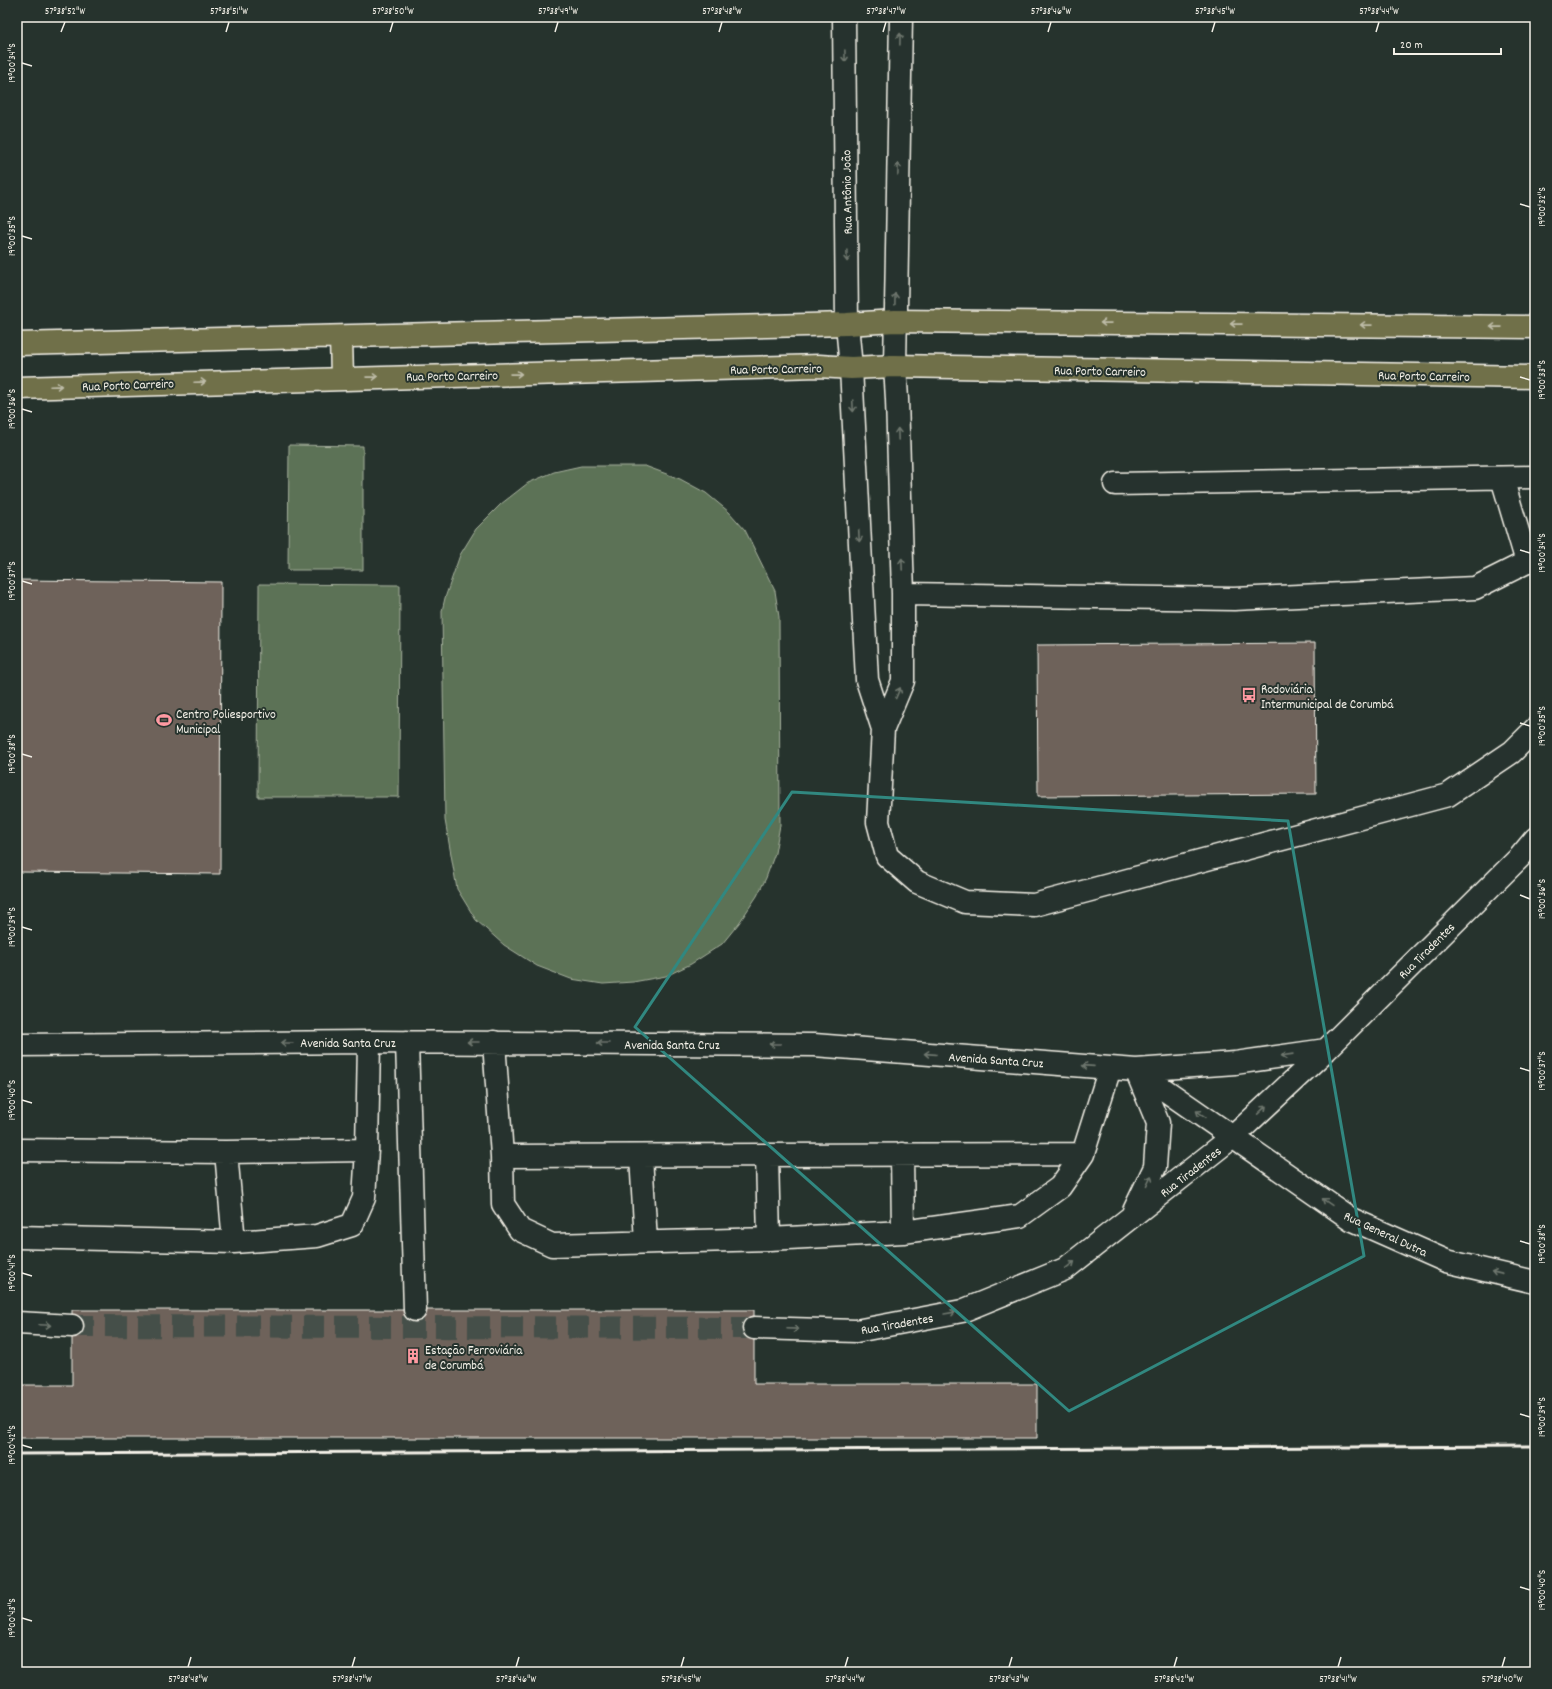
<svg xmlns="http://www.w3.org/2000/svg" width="1552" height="1689" font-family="Dekko,sans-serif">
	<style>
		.green { fill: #5c7256; stroke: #a8b29f }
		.building { fill: #6e625a; stroke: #f4f1e8 }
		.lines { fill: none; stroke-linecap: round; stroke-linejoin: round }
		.minor-tunnel { stroke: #455049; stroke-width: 22; stroke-dasharray: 22 11; stroke-linecap: butt }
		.minor-casing { stroke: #f4f1e8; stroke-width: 25 }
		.major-casing { stroke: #f4f1e8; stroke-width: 25 }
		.minor { stroke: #26332d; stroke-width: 22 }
		.major { stroke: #70704a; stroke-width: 22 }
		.rail { stroke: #f4f1e8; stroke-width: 3 }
		.oneway { stroke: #6e766e }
		.oneway2 { stroke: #bfbda9 }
		.marked { fill: none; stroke: #318880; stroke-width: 3; stroke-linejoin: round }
		.ticks { fill: none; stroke: #f4f1e8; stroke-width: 1.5 }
		.labels { text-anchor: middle; stroke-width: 4; stroke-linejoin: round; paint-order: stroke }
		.street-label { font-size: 13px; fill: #f4f1e8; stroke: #26332d }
		.poi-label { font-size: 13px; fill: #f4f1e8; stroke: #26332d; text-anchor: start }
		.neatline { fill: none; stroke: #f4f1e8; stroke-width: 1.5 }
		.ticks-label { font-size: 10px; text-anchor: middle; fill: #f4f1e8 }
	</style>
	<rect width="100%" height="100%" fill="#26332d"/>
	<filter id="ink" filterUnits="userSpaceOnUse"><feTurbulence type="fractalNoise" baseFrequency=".025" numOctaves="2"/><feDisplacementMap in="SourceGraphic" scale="8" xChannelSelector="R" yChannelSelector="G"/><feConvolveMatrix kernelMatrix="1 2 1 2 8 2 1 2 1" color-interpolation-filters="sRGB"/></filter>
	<g filter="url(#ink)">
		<path class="green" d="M289 445 363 446V570H288Z
			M581 466H645L680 479 706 493 729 512 745 530 775 591 779 617 780 825 775 853 766 878 757 896 739 923 722 944 691 964 666 976 633 982 603 984 571 979 537 966 504 945 476 920 457 889 445 820 442 611 445 598 460 555 476 529 501 504 528 483 554 472Z
			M259 584 400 585 399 797H258Z"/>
		<path class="building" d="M17 580 221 582 220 874 17 872Z
			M1315 643 1316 794 1038 796 1037 645Z
			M72 1310H754V1384H1037V1438H17V1385H72Z"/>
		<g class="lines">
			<path class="minor-tunnel" d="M72 1326 754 1328"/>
			<defs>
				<path id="minor" d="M844 17 847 324 851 368 867 680 883 729
					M901 17 895 366 897 399 903 594V681L883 729 878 822 887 856 917 882 965 902 1034 905 1448 795 1512 752 1535 729
					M1502 478 1527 562
					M1115 484 1535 477
					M903 594 1234 599 1475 588 1527 562 1535 554
					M407 1042 415 1310
					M494 1042 502 1156 503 1204 520 1230 552 1245 769 1239 903 1232 1020 1216 1060 1187 1083 1154 1110 1068
					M17 1045 369 1042 814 1045 1136 1070 1235 1063 1326 1050
					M1136 1070 1351 1219 1446 1261 1535 1282
					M17 1150 226 1152 367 1150
					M226 1152 234 1242
					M902 1154 903 1232
					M767 1155 769 1239
					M502 1156 1083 1154
					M641 1156 646 1242
					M1134 1211 1155 1167 1158 1123 1136 1070
					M17 1237 234 1242 317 1236 352 1225 364 1198 367 1150 369 1042
					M17 1323 72 1326
					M754 1328 856 1331 962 1311 1065 1269 1234 1136 1326 1050 1520 857 1535 839"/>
				<path id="major" d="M341 337 342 378
					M17 344 847 324 895 321 1535 327
					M17 388 819 366 851 368 895 366 1535 377"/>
			</defs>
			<use href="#minor" class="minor-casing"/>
			<use href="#major" class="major-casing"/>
			<use href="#minor" class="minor"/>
			<use href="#major" class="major"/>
			<path class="rail" d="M17 1454 1535 1446"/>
		</g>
		<defs><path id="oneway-shaft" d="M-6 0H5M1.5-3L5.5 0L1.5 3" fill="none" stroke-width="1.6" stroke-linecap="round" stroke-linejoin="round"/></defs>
		<g class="oneway">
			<use href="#oneway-shaft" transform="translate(900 39) rotate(-89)"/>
			<use href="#oneway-shaft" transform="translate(845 56) rotate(89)"/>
			<use href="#oneway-shaft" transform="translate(898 169) rotate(-89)"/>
			<use href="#oneway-shaft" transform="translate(847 256) rotate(89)"/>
			<use href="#oneway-shaft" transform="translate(895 299) rotate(-89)"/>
			<use href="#oneway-shaft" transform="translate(853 406) rotate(87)"/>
			<use href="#oneway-shaft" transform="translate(898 434) rotate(-92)"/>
			<use href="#oneway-shaft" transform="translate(859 536) rotate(87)"/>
			<use href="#oneway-shaft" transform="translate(902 564) rotate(-92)"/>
			<use href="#oneway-shaft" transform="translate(898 693) rotate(-67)"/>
			<use href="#oneway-shaft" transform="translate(473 1042) rotate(-180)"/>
			<use href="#oneway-shaft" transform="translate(287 1043) rotate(180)"/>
			<use href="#oneway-shaft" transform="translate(603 1043) rotate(-180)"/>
			<use href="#oneway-shaft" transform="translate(775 1044) rotate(-180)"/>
			<use href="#oneway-shaft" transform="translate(930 1054) rotate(-176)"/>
			<use href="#oneway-shaft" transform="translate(1287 1055) rotate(172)"/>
			<use href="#oneway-shaft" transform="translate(1088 1066) rotate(-176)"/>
			<use href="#oneway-shaft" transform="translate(1262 1110) rotate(-43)"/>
			<use href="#oneway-shaft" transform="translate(1201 1114) rotate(-146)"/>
			<use href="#oneway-shaft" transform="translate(1149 1181) rotate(-65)"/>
			<use href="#oneway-shaft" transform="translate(1327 1202) rotate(-145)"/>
			<use href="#oneway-shaft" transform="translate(1070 1265) rotate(-37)"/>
			<use href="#oneway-shaft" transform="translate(1497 1273) rotate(-167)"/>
			<use href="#oneway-shaft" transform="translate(950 1313) rotate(-10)"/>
			<use href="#oneway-shaft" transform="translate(45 1325) rotate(3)"/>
			<use href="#oneway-shaft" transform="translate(793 1329) rotate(2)"/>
		</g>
		<g class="oneway2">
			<use href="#oneway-shaft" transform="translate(1106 323) rotate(-179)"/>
			<use href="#oneway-shaft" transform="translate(1236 324) rotate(-179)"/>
			<use href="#oneway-shaft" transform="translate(1366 325) rotate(-179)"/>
			<use href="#oneway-shaft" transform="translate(1496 327) rotate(-179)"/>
			<use href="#oneway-shaft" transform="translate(516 374) rotate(-1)"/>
			<use href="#oneway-shaft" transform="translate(372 377) rotate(-1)"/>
			<use href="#oneway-shaft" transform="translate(200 382) rotate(-2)"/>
			<use href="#oneway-shaft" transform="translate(56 386) rotate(-2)"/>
		</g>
	</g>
	<path class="marked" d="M792 792 1288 821 1364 1256 1069 1411 635 1027Z"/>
	<path class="ticks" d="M61 32 65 22M226 32 229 22M390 32 393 22M555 32 558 22M719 32 722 22M883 32 886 22M1048 32 1051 22M1212 32 1215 22M1376 32 1379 22M22 63 32 66M1520 204 1530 207M22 236 32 239M1520 377 1530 380M22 409 32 412M1520 550 1530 553M22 581 32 584M1520 723 1530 726M22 754 32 757M1520 895 1530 899M22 927 32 930M1520 1068 1530 1071M22 1100 32 1103M1520 1241 1530 1244M22 1273 32 1276M1520 1414 1530 1417M22 1445 32 1448M1520 1587 1530 1590M22 1618 32 1621M188 1667 191 1657M352 1667 355 1657M516 1667 519 1657M681 1667 684 1657M845 1667 848 1657M1009 1667 1012 1657M1174 1667 1177 1657M1338 1667 1341 1657M1502 1667 1505 1657"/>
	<defs>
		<symbol id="bus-bare" viewBox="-9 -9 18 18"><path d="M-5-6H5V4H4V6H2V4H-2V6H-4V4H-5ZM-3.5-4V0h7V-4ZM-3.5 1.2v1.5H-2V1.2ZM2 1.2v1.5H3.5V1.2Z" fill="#ff9aa2" stroke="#26332d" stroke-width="2.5" paint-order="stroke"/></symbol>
		<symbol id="stadium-bare" viewBox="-9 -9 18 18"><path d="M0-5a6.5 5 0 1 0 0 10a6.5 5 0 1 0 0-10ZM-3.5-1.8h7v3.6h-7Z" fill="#ff9aa2" stroke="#26332d" stroke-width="2.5" paint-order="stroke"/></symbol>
		<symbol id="building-bare" viewBox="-9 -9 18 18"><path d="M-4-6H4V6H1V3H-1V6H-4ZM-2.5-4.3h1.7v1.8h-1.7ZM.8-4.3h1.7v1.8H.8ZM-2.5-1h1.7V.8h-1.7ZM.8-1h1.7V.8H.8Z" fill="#ff9aa2" stroke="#26332d" stroke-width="2.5" paint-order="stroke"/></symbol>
	</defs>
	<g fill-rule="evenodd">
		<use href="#bus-bare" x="1238" y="684" width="22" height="22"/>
		<use href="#stadium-bare" x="153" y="709" width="22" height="22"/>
		<use href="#building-bare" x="402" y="1345" width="22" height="22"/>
	</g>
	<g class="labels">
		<g class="street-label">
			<text transform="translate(846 192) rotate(-91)" y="5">Rua Antônio João</text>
			<text transform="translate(776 368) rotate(-1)" y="5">Rua Porto Carreiro</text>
			<text transform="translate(1100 370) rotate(1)" y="5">Rua Porto Carreiro</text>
			<text transform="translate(452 375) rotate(-1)" y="5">Rua Porto Carreiro</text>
			<text transform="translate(1424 375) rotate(1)" y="5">Rua Porto Carreiro</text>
			<text transform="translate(128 384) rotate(-2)" y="5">Rua Porto Carreiro</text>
			<text transform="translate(1426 950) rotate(-45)" y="5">Rua Tiradentes</text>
			<text x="348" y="1047">Avenida Santa Cruz</text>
			<text x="672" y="1049">Avenida Santa Cruz</text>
			<text transform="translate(996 1059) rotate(4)" y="5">Avenida Santa Cruz</text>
			<text transform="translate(1190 1171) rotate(-38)" y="5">Rua Tiradentes</text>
			<text transform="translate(1386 1233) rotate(25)" y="5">Rua General Dutra</text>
			<text transform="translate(897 1323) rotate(-10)" y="5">Rua Tiradentes</text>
		</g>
		<g class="poi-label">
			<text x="1261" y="693">Rodoviária<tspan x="1261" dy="15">Intermunicipal de Corumbá</tspan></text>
			<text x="176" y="718">Centro Poliesportivo<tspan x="176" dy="15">Municipal</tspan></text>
			<text x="425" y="1354">Estação Ferroviária<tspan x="425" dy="15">de Corumbá</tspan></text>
		</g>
	</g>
	<rect width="1552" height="1689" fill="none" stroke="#26332d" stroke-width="44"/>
	<path d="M1394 48v6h107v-6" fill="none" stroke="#f4f1e8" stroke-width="2"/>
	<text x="1400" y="48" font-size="12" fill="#f4f1e8" stroke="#26332d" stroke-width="3" paint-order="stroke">20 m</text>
	<rect x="22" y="22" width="1508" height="1645" class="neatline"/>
	<g class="ticks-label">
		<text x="65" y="14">57°38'52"W</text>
		<text x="229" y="14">57°38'51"W</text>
		<text x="393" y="14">57°38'50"W</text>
		<text x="558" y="14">57°38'49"W</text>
		<text x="722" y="14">57°38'48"W</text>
		<text x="886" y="14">57°38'47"W</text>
		<text x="1051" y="14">57°38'46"W</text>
		<text x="1215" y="14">57°38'45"W</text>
		<text x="1379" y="14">57°38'44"W</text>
		<text transform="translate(11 63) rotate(-90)" y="4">19°00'34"S</text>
		<text transform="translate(1541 207) rotate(-90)" y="4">19°00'32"S</text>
		<text transform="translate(11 236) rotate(-90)" y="4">19°00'35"S</text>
		<text transform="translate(1541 380) rotate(-90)" y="4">19°00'33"S</text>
		<text transform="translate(11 409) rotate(-90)" y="4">19°00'36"S</text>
		<text transform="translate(1541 553) rotate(-90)" y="4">19°00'34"S</text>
		<text transform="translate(11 581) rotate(-90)" y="4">19°00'37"S</text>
		<text transform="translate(1541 726) rotate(-90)" y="4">19°00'35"S</text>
		<text transform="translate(11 754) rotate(-90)" y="4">19°00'38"S</text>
		<text transform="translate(1541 899) rotate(-90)" y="4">19°00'36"S</text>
		<text transform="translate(11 927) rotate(-90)" y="4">19°00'39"S</text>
		<text transform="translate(1541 1071) rotate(-90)" y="4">19°00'37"S</text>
		<text transform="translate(11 1100) rotate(-90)" y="4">19°00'40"S</text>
		<text transform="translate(1541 1244) rotate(-90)" y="4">19°00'38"S</text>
		<text transform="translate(11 1273) rotate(-90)" y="4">19°00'41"S</text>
		<text transform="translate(1541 1417) rotate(-90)" y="4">19°00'39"S</text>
		<text transform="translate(11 1445) rotate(-90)" y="4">19°00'42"S</text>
		<text transform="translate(1541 1590) rotate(-90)" y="4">19°00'40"S</text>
		<text transform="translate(11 1618) rotate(-90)" y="4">19°00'43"S</text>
		<text x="188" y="1682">57°38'48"W</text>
		<text x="352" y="1682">57°38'47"W</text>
		<text x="516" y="1682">57°38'46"W</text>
		<text x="681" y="1682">57°38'45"W</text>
		<text x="845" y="1682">57°38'44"W</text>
		<text x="1009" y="1682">57°38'43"W</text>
		<text x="1174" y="1682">57°38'42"W</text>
		<text x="1338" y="1682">57°38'41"W</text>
		<text x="1502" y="1682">57°38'40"W</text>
	</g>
</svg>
